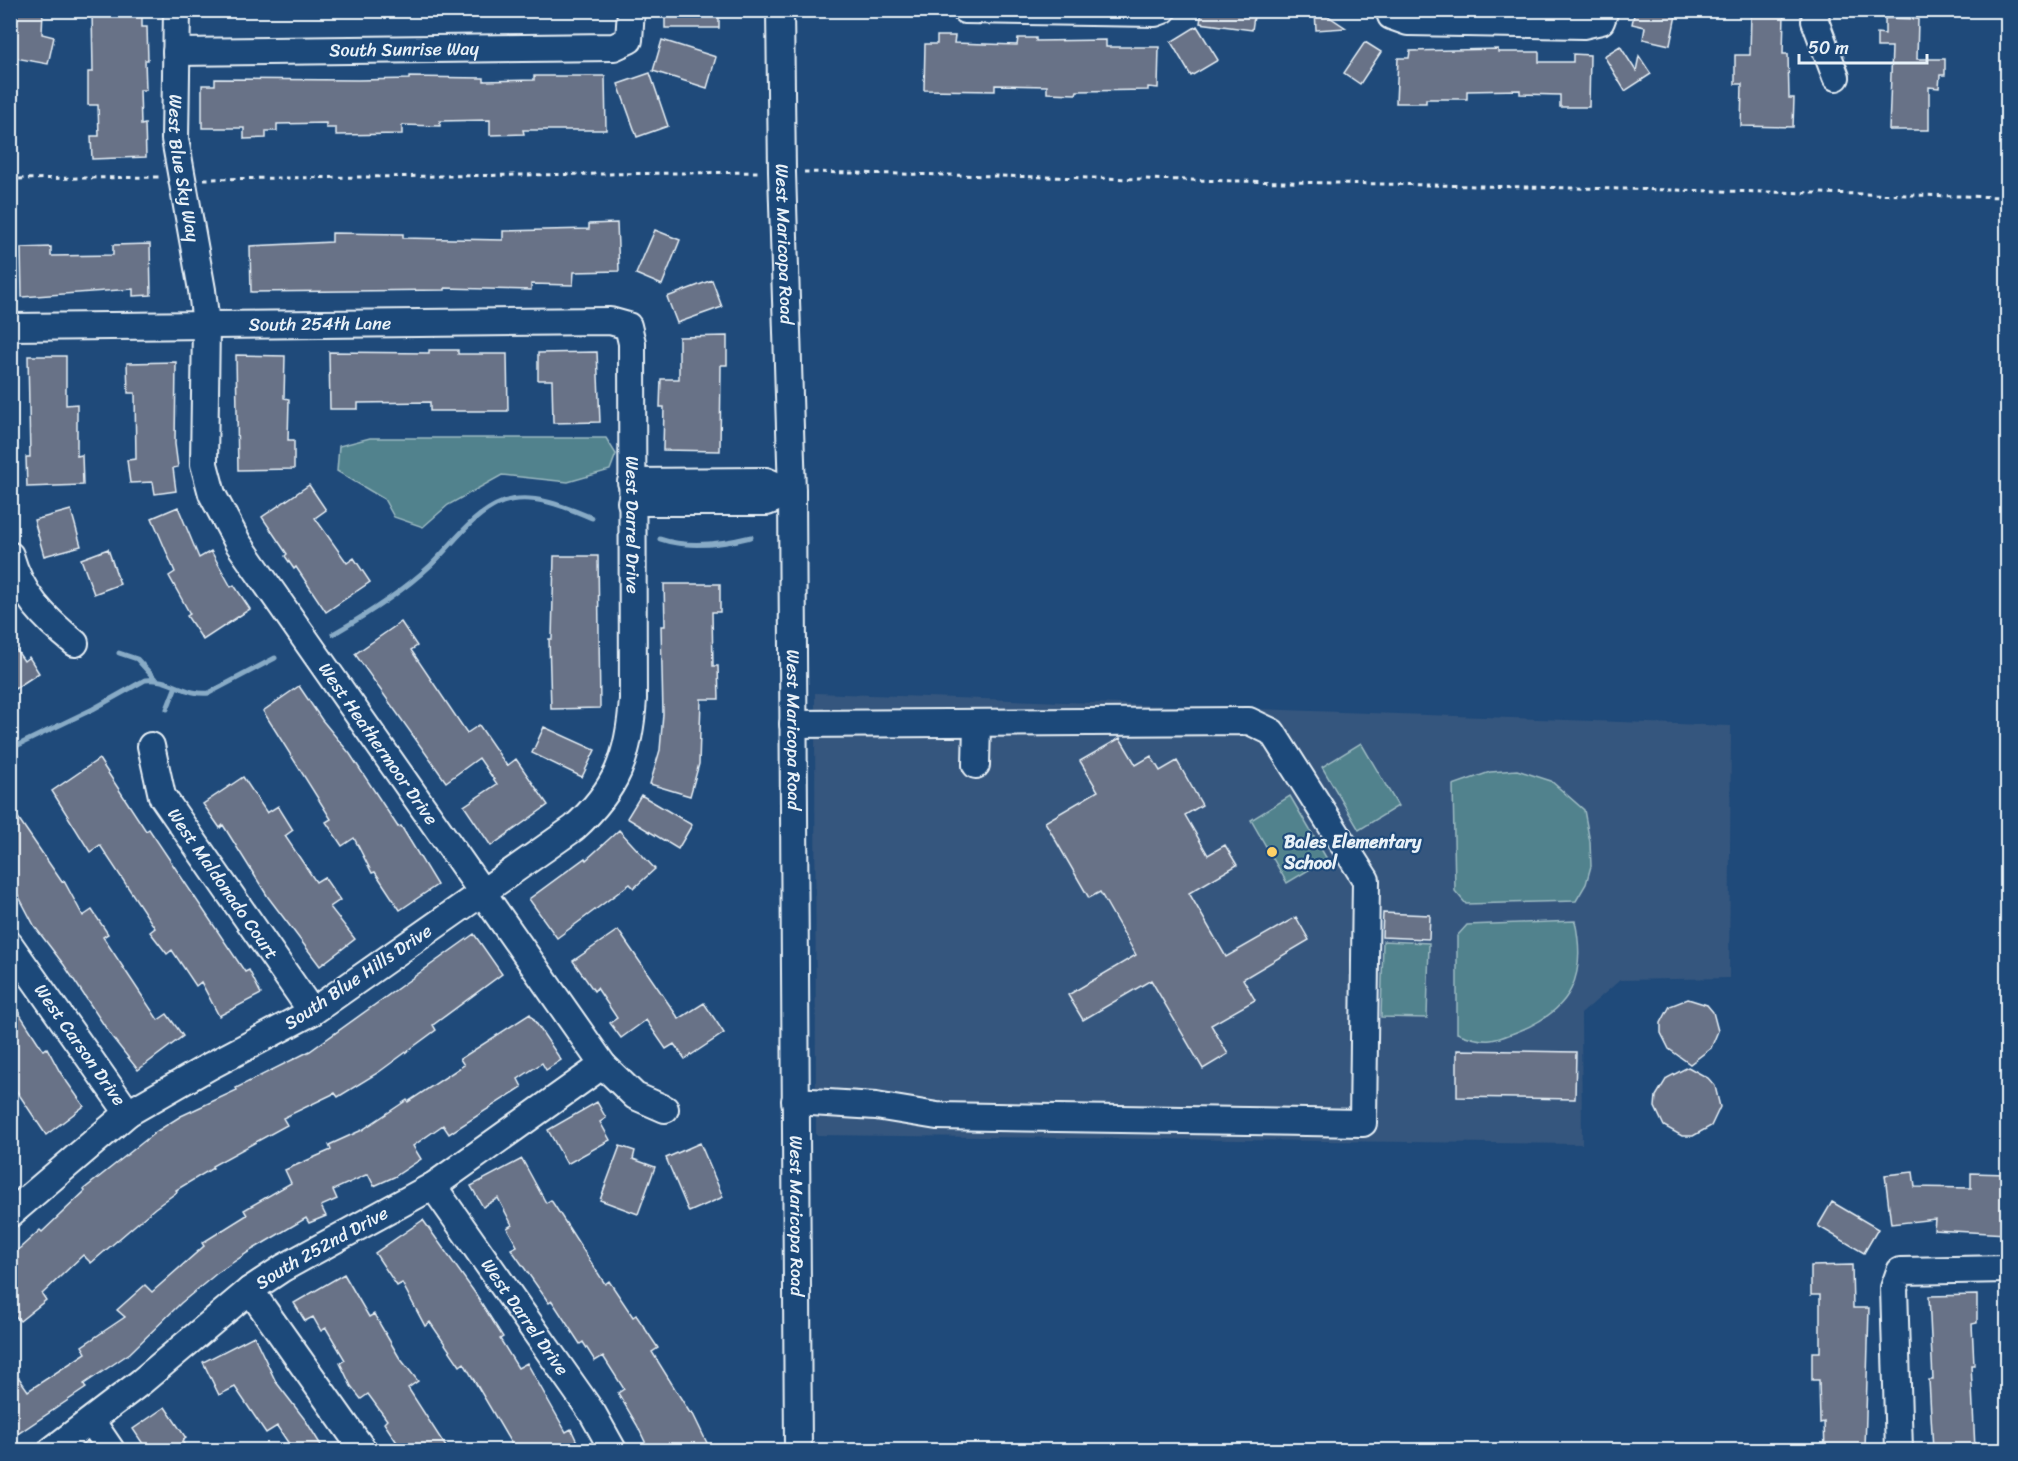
<svg xmlns="http://www.w3.org/2000/svg" width="2018" height="1461" font-family="Sriracha,sans-serif">
	<style>
		.built { fill: #35567e }
		.green { fill: #51828d; stroke: #9cbac2; stroke-width: 1.5 }
		.lines { fill: none; stroke-linecap: round; stroke-linejoin: round }
		.stream { stroke: #88abc6; stroke-width: 5 }
		.building { fill: #687287; stroke: #e8f1f8; stroke-width: 1.5 }
		.minor-casing { stroke: #e8f1f8; stroke-width: 30 }
		.path { stroke: #e8f1f8; stroke-width: 3; stroke-dasharray: 4.5 4.5; stroke-linecap: butt }
		.minor { stroke: #1f4a7a; stroke-width: 26 }
		.poi-dot { fill: #ffd166; stroke: #1f4a7a; stroke-width: 2 }
		.labels { text-anchor: middle; stroke-width: 4.5; stroke-linejoin: round; paint-order: stroke }
		.street-label { font-size: 18px; fill: #e8f1f8; stroke: #1f4a7a }
		.poi-label { font-size: 18px; font-weight: bold; fill: #e8f1f8; stroke: #1f4a7a; text-anchor: start }
	</style>
	<rect width="100%" height="100%" fill="#1f4a7a"/>
	<filter id="ink" filterUnits="userSpaceOnUse"><feTurbulence type="fractalNoise" baseFrequency=".0167" numOctaves="2"/><feDisplacementMap in="SourceGraphic" scale="12" xChannelSelector="R" yChannelSelector="G"/><feConvolveMatrix kernelMatrix="1 2 1 2 8 2 1 2 1" color-interpolation-filters="sRGB"/></filter>
	<g filter="url(#ink)">
		<path class="built" d="M815 693 1731 726 1729 978 1620 980 1581 1014 1582 1144 816 1135Z"/>
		<path class="green" d="M370 438H606L616 454 610 470 568 482 502 475 448 505 423 527 394 517 384 499 337 471 339 446Z
			M1361 743 1398 806 1359 830 1322 767Z
			M1517 770 1551 781 1584 810 1590 842 1591 866 1586 884 1576 901 1466 904 1455 891 1453 785 1490 772Z
			M1290 796 1327 859 1287 883 1251 820Z
			M1575 921C1587 977 1571 1010 1519 1031 1492 1042 1485 1044 1457 1033V936L1467 925Z
			M1383 941 1429 943 1427 1018 1381 1017Z"/>
		<g class="lines">
			<path class="stream" d="M660 539C689 549 723 544 751 537
				M333 634C368 614 401 593 431 565 453 544 473 513 503 502 532 492 566 507 592 518
				M119 653 137 659 155 679
				M167 709 176 686
				M10 749 93 709 145 680C168 677 186 696 209 693L275 658"/>
		</g>
		<path class="building" d="M10 10H43L42 34 54 37 48 64 10 57Z
			M92 10H142V27H147L148 60H145L146 90H140L141 125 145 124 146 157 92 159 91 136H99L98 105H88V72H93Z
			M665 10H719V28H665Z
			M1202 10H1255L1252 30 1200 23Z
			M1315 10H1319L1346 28 1316 30Z
			M1635 10H1656L1676 15 1670 45 1643 39 1645 27 1632 24Z
			M1751 12 1784 13 1783 54H1788L1789 98H1794L1793 127 1741 126 1742 84H1735V55H1750Z
			M1885 18 1918 19 1917 59H1945V75H1940L1939 88 1929 87V130H1889L1892 47H1877V33L1885 34Z
			M1197 26 1218 60 1191 76 1171 42Z
			M937 36H955L954 43 1017 45 1018 38H1036V41L1106 40V47H1159L1158 88 1148 87V90L1077 91 1076 94 1047 93V86L995 85V91L924 90 925 44H937Z
			M662 40 716 57 707 88 653 71Z
			M1365 42 1381 52 1360 84 1344 73Z
			M1620 46 1636 71 1639 56 1651 74 1625 91 1604 56Z
			M1498 49V52H1539V62H1573V54L1590 55 1589 107H1560V95L1520 94V90L1467 91V99H1426V103H1396L1398 58H1409L1410 51Z
			M650 73 668 126 637 137 618 84Z
			M534 76H605L606 130H523L524 134 490 135V120L440 121V126L402 125V134L336 135V128H326V123L277 124V131H266V138L244 139V128H202V85H215V79L358 80 409 79V77L484 78V81L534 80Z
			M617 223 619 271 574 272 573 285 531 284V290L445 288V290L251 292 250 246 332 242V233L403 234V238L503 240V231L589 229V224Z
			M655 230 680 240 662 285 636 274Z
			M150 244 151 295 133 296V289L22 297 21 248 51 247V256L113 255V245Z
			M712 280 722 307 677 323 667 297Z
			M727 336V365H721L720 451 663 450 664 407H660L661 379H679V337Z
			M429 350H458V354H507L508 411H430V402L358 403V409H330L329 352 429 353Z
			M597 352 600 422 553 423 552 380H538V353Z
			M236 355 285 356 284 398 289 399 288 440H294V469L238 470Z
			M28 356H66V405L77 404V456L82 455 83 485 27 487 26 457H30Z
			M176 362 175 444 178 467 173 468 176 491 155 494 153 482 130 483 127 460 136 459 135 393H128L127 363Z
			M309 485 326 510 315 518 347 563 354 558 370 582 326 612 296 567 294 569 285 556 287 554 262 517Z
			M178 507 199 558 211 551 231 587 234 585 250 609 203 640 187 616 190 614 169 576 175 572 152 518Z
			M71 510 81 546 44 556 34 520Z
			M108 549 120 584 94 594 81 559Z
			M554 556H598L600 708 551 709 549 639H552Z
			M664 584H720V612H712L713 666H718L719 699H701L699 764 690 796 650 784 660 750 663 714 661 626H665Z
			M401 622 417 646 411 650 467 733 479 725 507 766 516 759 548 805 491 846 464 806 497 784 479 758 446 782 355 654Z
			M10 641 24 661 29 657 39 673 10 692Z
			M299 686 322 720 350 754 398 827 401 826 437 885 400 910 375 872 372 873 354 838 342 846 326 822 331 819 263 711Z
			M544 727 595 750 582 777 532 753Z
			M1120 738 1136 765 1151 756 1160 771 1177 761 1202 805 1185 815 1208 855 1225 845 1237 865 1189 893 1226 957 1296 917 1309 940 1243 979 1255 1000 1211 1025 1228 1054 1203 1069 1151 980 1083 1020 1068 995 1136 955 1100 892 1089 898 1045 822 1098 791 1080 761Z
			M99 759 146 831 149 829 245 972 249 970 261 994 219 1016 201 982 196 986 172 950 167 954 150 932 155 928 100 845 90 852 52 791Z
			M243 777 267 813 278 806 293 830 285 836 316 882 324 877 340 900 330 907 355 939 320 966 268 897 223 825 220 828 203 804Z
			M641 795 692 825 678 849 627 818Z
			M10 806 62 882 64 881 83 916 92 910 108 934 103 937 158 1020 167 1014 183 1036 138 1070 112 1037 64 965 35 927 17 893 10 898Z
			M619 830 655 869 634 888 630 884 557 938 529 899 585 858 586 860Z
			M1383 913 1430 915 1429 939 1382 937Z
			M618 930 679 1019 704 1003 724 1033 685 1059 674 1044 666 1049 646 1020 621 1038 610 1023 617 1018 597 988 594 991 573 961Z
			M474 934 502 974 433 1025 436 1030 379 1072 338 1097 335 1093 283 1118 287 1125 212 1166 213 1168 176 1190 177 1192 155 1208 91 1263 83 1255 42 1294 46 1300 20 1321 10 1310V1257L40 1230 42 1232 85 1191 84 1189 157 1131 181 1116 237 1090 236 1088 310 1051Z
			M10 999 43 1050 47 1048 60 1072 84 1106 46 1135 10 1081Z
			M1688 999 1707 1005 1713 1012 1718 1031 1711 1048 1690 1064 1669 1049 1661 1033V1023L1670 1006Z
			M530 1014 561 1060 546 1070 542 1063 518 1079 522 1087 449 1134 443 1125 413 1146 421 1159 394 1177 374 1186 368 1174 333 1190 337 1199 321 1206 326 1216 309 1223 306 1218 250 1251 216 1274 181 1303 130 1353 84 1384 86 1388 10 1439V1384L19 1378 28 1391 86 1353 82 1346 125 1317 117 1310 145 1285 152 1292 204 1246 202 1243 247 1215 244 1210 291 1183 285 1170 331 1150 329 1145 362 1130 407 1100 408 1102 464 1065 460 1059Z
			M1457 1050 1576 1052 1575 1099 1457 1097Z
			M1688 1067 1708 1078 1715 1086 1720 1107 1711 1126 1693 1136H1682L1664 1126 1655 1107 1656 1096 1667 1078Z
			M597 1102 606 1118 600 1122 610 1140 567 1164 548 1130Z
			M700 1143 723 1197 689 1212 666 1158Z
			M620 1146 635 1151 633 1159 655 1167 638 1214 600 1200Z
			M522 1159 546 1203 551 1200 605 1284 609 1281 633 1317 636 1315 658 1348 652 1352 690 1413 692 1412 708 1445 695 1450H649L637 1425 618 1393 624 1389 603 1356 595 1361 583 1342 580 1344 552 1301 549 1303 511 1249 517 1246 507 1228 512 1225 498 1198 483 1207 471 1186Z
			M1913 1172 1915 1187 1971 1188V1173L2007 1174V1234L1934 1230 1935 1219 1891 1224 1885 1175Z
			M1832 1202 1878 1229 1864 1253 1818 1226Z
			M423 1220 475 1293 503 1337 500 1339 518 1368 527 1363 566 1432 571 1429 578 1444 564 1450H515L464 1363 460 1366 430 1322 425 1326 402 1283 397 1286 375 1253Z
			M1852 1265 1853 1308H1869L1865 1450H1825L1824 1422 1820 1423 1819 1380H1812V1352H1820V1295H1811V1266Z
			M344 1274 369 1317 374 1314 399 1357 418 1381 408 1388 448 1450H402L384 1423 387 1420 368 1394 361 1399 351 1386 340 1363 345 1360 326 1328 321 1331 313 1317 305 1321 294 1303Z
			M1977 1295V1323L1972 1324 1974 1365H1971L1975 1449 1933 1450 1929 1380H1933L1929 1296Z
			M254 1336 276 1382 306 1421 324 1450H293L277 1426 266 1433 235 1387 219 1395 203 1362Z
			M165 1407 186 1438 182 1441 188 1450H147L133 1429Z"/>
		<g class="lines">
			<defs>
				<g id="minor">
					<path id="s1" d="M177 10 175 139 202 290 206 325 204 464 212 494 238 543 603 1065 635 1096 665 1109"/>
					<path id="s2" d="M780 10 782 172 792 492 798 1450"/>
					<path d="M965 10 1155 13 1163 10"/>
					<path d="M1389 10 1391 16 1408 22 1583 25 1601 21 1605 10"/>
					<path d="M1816 10 1815 21 1836 77"/>
					<path id="s3" d="M176 52 614 47 629 40 631 10"/>
					<path id="s4" d="M10 327 610 321 628 326 632 343 633 699C629 757 617 789 574 828L312 1012 210 1066 128 1113 10 1214"/>
					<path d="M631 482 766 481 792 492"/>
					<path d="M631 502H767L792 492"/>
					<path d="M10 555C21 595 44 618 75 643"/>
					<path d="M793 724 1249 721 1272 732 1366 880 1363 1123 937 1116 876 1106 795 1101"/>
					<path id="s5" d="M151 746 162 796 312 1012"/>
					<path d="M976 765 977 723"/>
					<path id="s6" d="M10 945 128 1113"/>
					<path id="s7" d="M433 1186 593 1414 613 1450"/>
					<path d="M250 1290 363 1450"/>
					<path d="M92 1422 111 1450"/>
					<path id="s8" d="M52 1450 141 1382 250 1290 283 1268 433 1186 603 1065"/>
					<path d="M1899 1450 1894 1288 1900 1271 2008 1269"/>
				</g>
			</defs>
			<use href="#minor" class="minor-casing"/>
			<path class="path" d="M804 172 2008 197
				M10 179 161 177
				M204 179 761 172
				M2008 1421 2005 1435 2008 1447"/>
			<use href="#minor" class="minor"/>
		</g>
	</g>
	<circle class="poi-dot" cx="1272" cy="852" r="6"/>
	<g class="labels">
		<g class="street-label">
			<text dy="6" stroke="none"><textPath href="#s3" startOffset="228">South Sunrise Way</textPath></text>
			<text dy="6" stroke="none"><textPath href="#s1" startOffset="159">West Blue Sky Way</textPath></text>
			<text dy="6" stroke="none"><textPath href="#s2" startOffset="234">West Maricopa Road</textPath></text>
			<text dy="6" stroke="none"><textPath href="#s4" startOffset="310">South 254th Lane</textPath></text>
			<text dy="6" stroke="none"><textPath href="#s4" startOffset="818">West Darrel Drive</textPath></text>
			<text dy="6" stroke="none"><textPath href="#s2" startOffset="720">West Maricopa Road</textPath></text>
			<text dy="6" stroke="none"><textPath href="#s1" startOffset="788">West Heathermoor Drive</textPath></text>
			<text dy="6" stroke="none"><textPath href="#s5" startOffset="158">West Maldonado Court</textPath></text>
			<text transform="translate(358 977) rotate(-34)" y="6">South Blue Hills Drive</text>
			<text dy="6" stroke="none"><textPath href="#s6" startOffset="122">West Carson Drive</textPath></text>
			<text dy="6" stroke="none"><textPath href="#s2" startOffset="1206">West Maricopa Road</textPath></text>
			<text dy="6" stroke="none"><textPath href="#s8" startOffset="338">South 252nd Drive</textPath></text>
			<text dy="6" stroke="none"><textPath href="#s7" startOffset="160">West Darrel Drive</textPath></text>
		</g>
		<g class="poi-label">
			<text x="1284" y="848">Bales Elementary<tspan x="1284" dy="21">School</tspan></text>
		</g>
	</g>
	<rect width="2018" height="1461" fill="none" stroke="#1f4a7a" stroke-width="36"/>
	<rect x="18" y="18" width="1982" height="1425" fill="none" stroke="#e8f1f8" stroke-width="2" filter="url(#ink)"/>
	<path d="M1799 54v9h128v-9" fill="none" stroke="#e8f1f8" stroke-width="3"/>
	<text x="1808" y="54" font-size="18" fill="#e8f1f8" stroke="#1f4a7a" stroke-width="4.5" paint-order="stroke">50 m</text>
</svg>
